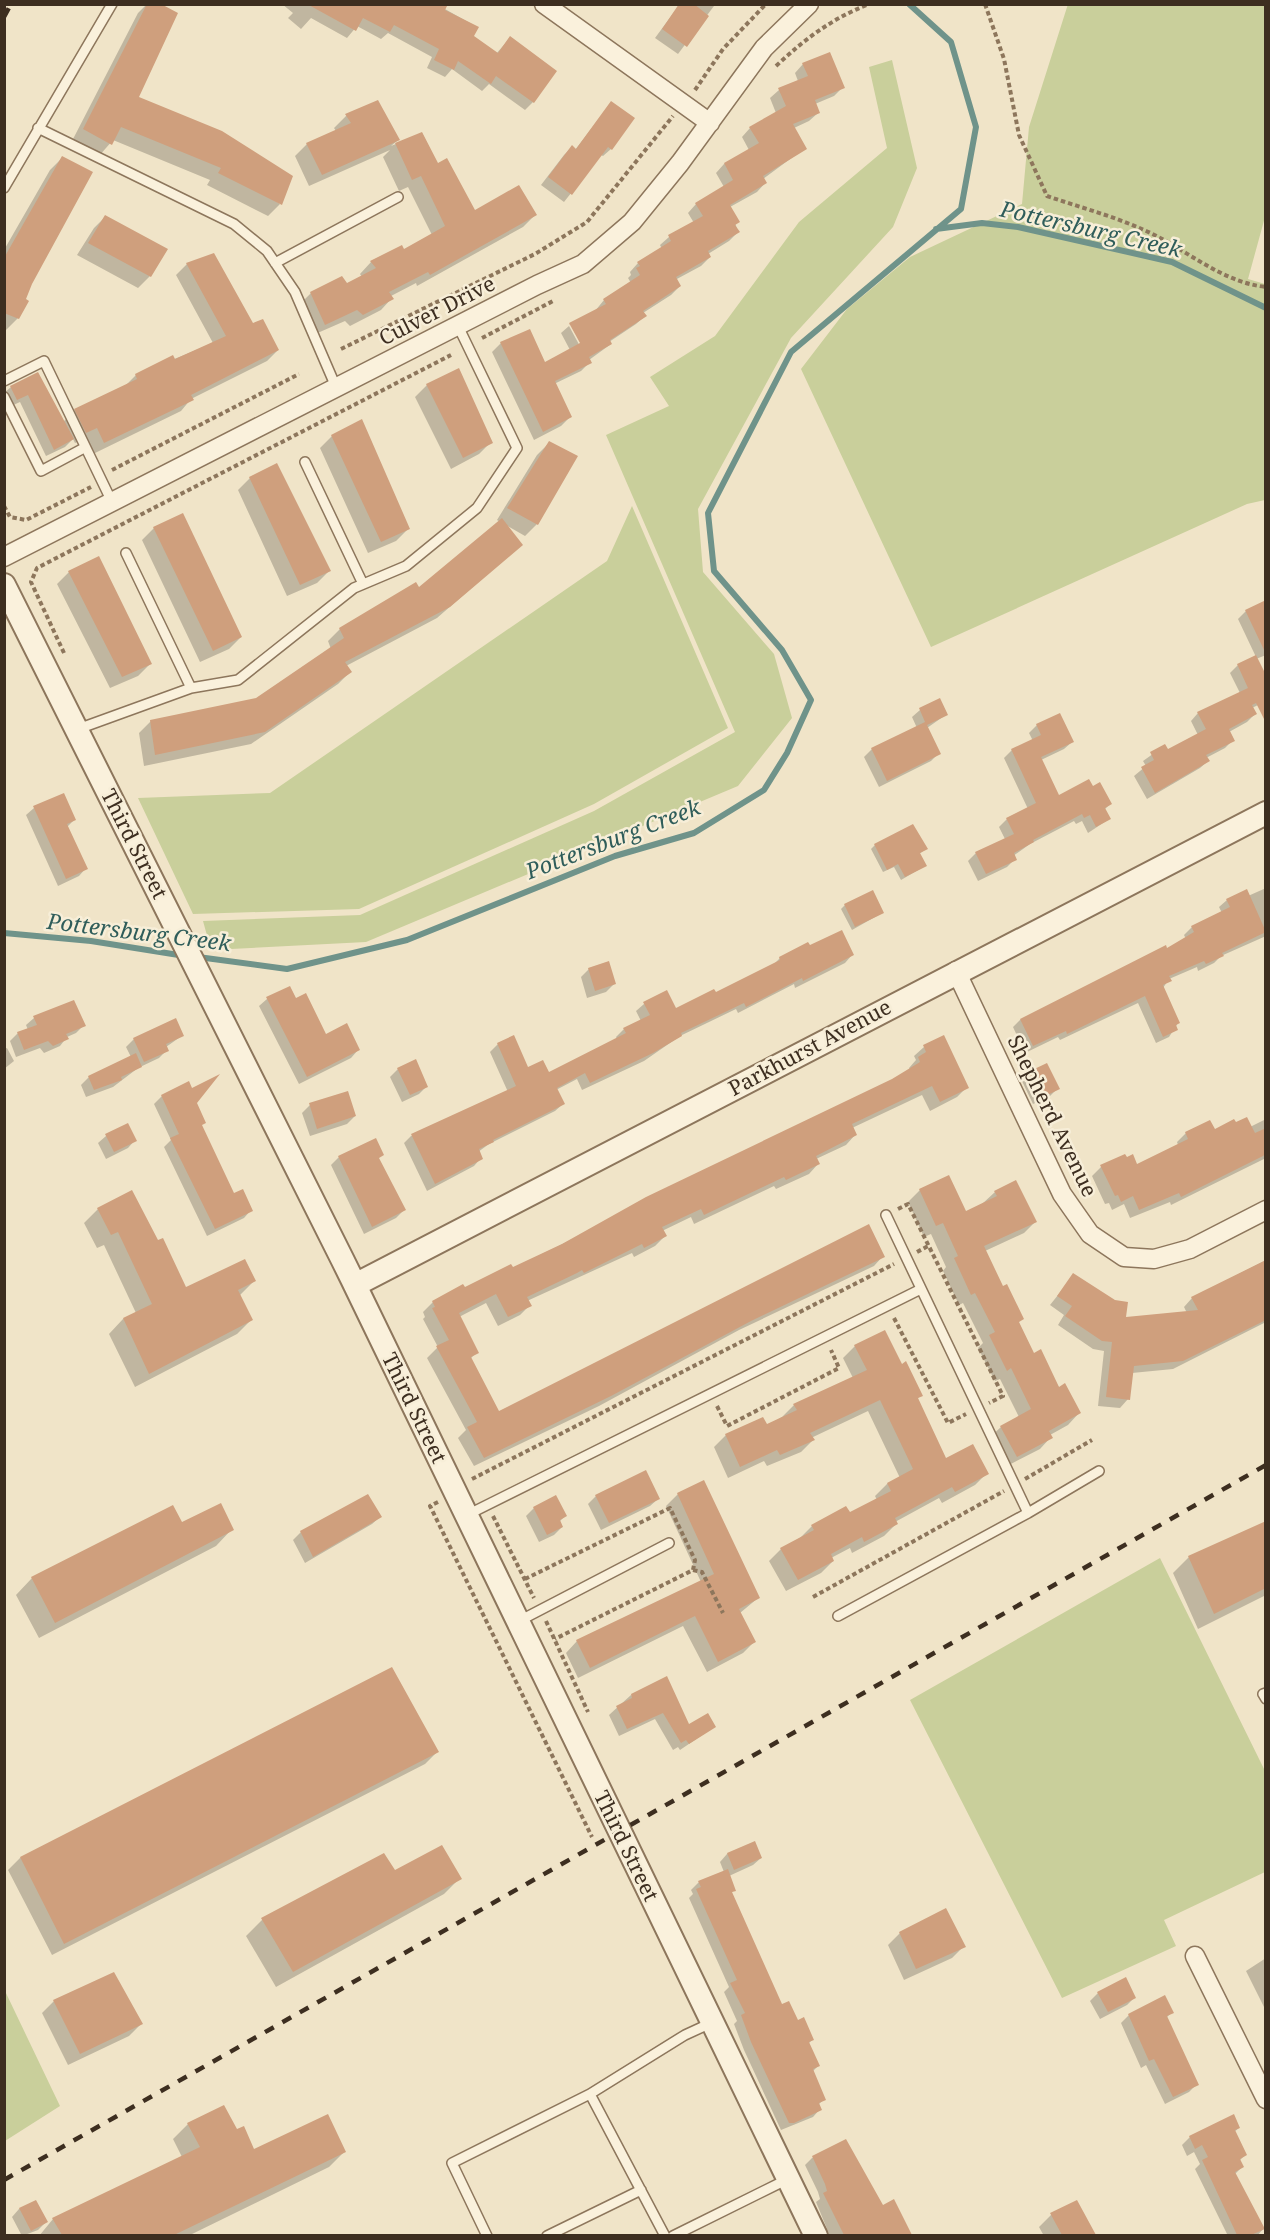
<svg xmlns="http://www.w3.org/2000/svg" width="1270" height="2240" font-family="'Noto Serif',serif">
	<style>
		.green { fill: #c9cf9b }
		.shadow { fill: #0003 }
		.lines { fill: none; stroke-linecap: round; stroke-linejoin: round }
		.stream { stroke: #6f938a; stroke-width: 6 }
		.building { fill: #cf9f7d }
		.service-casing { stroke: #8d765c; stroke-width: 12 }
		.minor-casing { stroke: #8d765c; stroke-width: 21 }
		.tertiary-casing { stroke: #8d765c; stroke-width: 26 }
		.path { stroke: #8d765c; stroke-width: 4; stroke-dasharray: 4.5 3; stroke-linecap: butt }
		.service { stroke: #faf1dc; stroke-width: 9 }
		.minor { stroke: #faf1dc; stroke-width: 18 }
		.tertiary { stroke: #faf1dc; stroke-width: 22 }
		.rail { stroke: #3d2e20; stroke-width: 4.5; stroke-dasharray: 10 10; stroke-linecap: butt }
		.labels { text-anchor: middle; stroke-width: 5; stroke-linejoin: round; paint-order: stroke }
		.street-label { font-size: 21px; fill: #3d2e20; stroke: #f7eed8 }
		.water-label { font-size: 22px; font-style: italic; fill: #2f5d5a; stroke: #f7eed8 }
	</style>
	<rect width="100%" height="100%" fill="#f0e4c8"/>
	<path class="green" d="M1068 4 1265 5V217L1248 279 1265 284V500L1247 504 931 647 801 369 847 309 910 257 1022 204 1029 127Z
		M892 60 917 168 893 227 791 338 698 509 703 572 774 654 792 718 738 786 366 942 211 950 203 921 360 915 594 811 735 732 606 435 669 406 650 377 715 336 799 222 887 148 869 67Z
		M632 506 728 728 594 804 359 909 193 914 138 798 270 793 607 561Z
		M1160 1558 1265 1771V1872L1164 1920 1176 1946 1062 1998 910 1700Z
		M5 1991 60 2106 5 2141H4Z"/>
	<path class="shadow" d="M147 4 137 98 280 204 268 216 207 185 210 180 113 140 99 156 72 141 138 13Z
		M282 4H436L477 27 472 37 496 54 510 38 533 102 525 110 489 84 482 91 452 69 445 77 427 68 432 57 388 33 381 39 357 26 347 38 311 18 301 29 288 18 293 13Z
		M680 4H718L714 6 678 54 655 38Z
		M803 64 843 87 834 96 815 104 818 113 809 121 794 128 805 148 763 179 765 183 757 192 730 207 738 232 729 241 708 254 710 257 701 266 675 280 680 286 671 295 643 313 645 316 636 324 609 342 611 344 589 360 590 362 581 371 554 384 570 417 561 426 534 440 492 352 501 343 544 364 570 350 561 333 569 326 582 350 584 349 572 325H569L595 311 604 300 631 283 628 278 631 275 630 272 638 263 662 249 660 245 669 237 694 223 688 213 696 204 724 187 716 173 724 164 749 150 742 137 750 128 776 113 770 98 779 90 798 81 795 73Z
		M377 102 398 140 391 146 422 133 438 165 474 212 535 215 523 227 417 286 416 283 391 296 392 298 381 310 350 326 345 321 313 335 299 305 311 293 347 285 362 277 360 274 371 262 404 251 432 235 408 187 399 191 383 157 390 150 309 186 295 156 307 144 336 131 334 128 346 116Z
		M611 103V149L603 156 601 155 564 202 541 185 564 155 572 147 575 150Z
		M62 158 18 318 6 330 4 250 50 170Z
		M106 216 150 276 138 288 77 255 94 228Z
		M187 264 278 350 267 361 191 399 181 411 93 454 86 438 75 443 73 439 65 447 46 456 20 402 9 407 4 393 11 387 38 374 63 422 75 410 125 386 136 375 213 343 176 275Z
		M427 385 491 442 479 454 451 469 415 397Z
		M332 436 408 529 396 541 368 553 320 448Z
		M549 443 537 524 525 536 506 525 521 545 437 618 346 666 350 672 338 684 251 744 144 766 139 733 151 721 257 699 331 649 328 641 340 629 416 584 419 590 500 522 497 520 537 455Z
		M250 478 329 571 317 583 287 596 238 490Z
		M154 528 241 637 229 649 200 662 142 540Z
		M69 572 150 664 138 676 110 688 57 584Z
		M1266 606V655L1256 659 1266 701 1252 708 1255 714 1247 722 1229 732 1233 740 1225 748 1206 758 1208 761 1200 768 1147 799 1134 776 1146 766 1143 761 1164 746 1167 751 1198 735 1191 721 1198 713 1240 693 1230 673 1238 665 1256 657 1238 619 1246 611Z
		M940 700 947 714 927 728 939 753 931 761 879 787 864 757 872 749 917 728 912 717 920 710Z
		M1037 725 1072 742 1064 749 1041 760 1059 797 1092 788 1110 804 1104 810 1109 819 1088 833 1082 821 1076 824 1074 821 1030 844 1013 856 1015 859 1007 867 978 881 968 861 976 853 1005 839 999 827 1007 819 1028 809 1004 758 1012 750 1033 741 1029 733Z
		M34 808 74 820 67 827 86 868 79 876 58 886 26 815Z
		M875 845 926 849 919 854 925 866 901 880 894 867 883 872 871 849Z
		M1266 888V936L1221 956 1214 963 1198 971 1197 967 1169 979 1163 988 1178 1023 1169 1037 1156 1043 1138 1003 1060 1040 1058 1037 1025 1053 1013 1027 1020 1020 1166 951 1186 939 1184 935 1192 927 1222 913 1219 907 1227 900 1248 896Z
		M845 905 882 913 852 930 841 909Z
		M809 947 852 955 845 963 795 988 794 984 738 1013 736 1009 680 1036 644 1061 582 1090 577 1079 556 1090 563 1104 555 1111 489 1144 478 1152 481 1158 474 1166 427 1191 404 1143 411 1136 508 1092 490 1052 498 1044 528 1069 549 1074 617 1039 616 1037 624 1029 641 1021 636 1011 644 1004 675 1010 715 994 773 965 780 958Z
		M589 969 614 984 606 992 587 998 581 977Z
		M267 999 295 1000 326 1036 358 1050 351 1058 299 1084 259 1006Z
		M73 1002 84 1025 76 1033 67 1037 60 1046 44 1053 40 1048 16 1057 10 1041 18 1033 28 1030 26 1025 34 1018Z
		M183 1035 166 1047 167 1050 159 1058 138 1068 113 1087 86 1097 81 1085 89 1077 131 1057 126 1047 134 1039Z
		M924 1047 967 1087 957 1097 930 1111 922 1095 852 1128 855 1135 846 1145 816 1159 818 1164 809 1174 776 1189 774 1186 694 1224 691 1217 662 1231 665 1236 655 1246 634 1257 632 1253 527 1301 530 1305 520 1315 498 1326 486 1303 459 1317 477 1352 470 1359 498 1413 883 1256 874 1266 739 1330 599 1406 474 1466 458 1438 466 1430 427 1358 438 1347 423 1319 425 1317 423 1312 433 1302 462 1286 464 1289 512 1269 893 1080 910 1070 909 1068 916 1060 914 1056Z
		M7 1048 14 1061 4 1069V1049Z
		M398 1069 427 1086 419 1094 402 1102 390 1077Z
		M1029 1074 1058 1088 1050 1096 1033 1104 1022 1081Z
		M162 1096 195 1103 201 1126 234 1195 251 1210 244 1218 207 1236 164 1147 171 1140 154 1104Z
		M310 1105 355 1116 347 1124 310 1136 302 1113Z
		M1266 1119V1158L1171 1205 1170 1202 1130 1218 1124 1204 1112 1210 1109 1203 1105 1204 1092 1176 1101 1167 1136 1166 1178 1145 1177 1142 1186 1133 1250 1127Z
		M106 1136 135 1140 128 1148 106 1159 98 1143Z
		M375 1140 378 1159 404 1210 396 1218 364 1234 331 1165 339 1157Z
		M920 1190 965 1213 982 1204 995 1192 1036 1221 1024 1233 985 1251 1034 1355 1079 1413 1068 1425 1050 1435 1051 1437 1040 1449 1005 1467 989 1438 1001 1427 1019 1417 1000 1379 995 1381 978 1348 983 1343 963 1303 959 1305 943 1271 946 1267 931 1234 924 1237 908 1202Z
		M98 1209 158 1242 186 1289 254 1281 240 1295 251 1320 237 1334 135 1387 109 1334 123 1319 136 1313 104 1245 97 1248 84 1223Z
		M1266 1260V1322L1173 1369 1132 1373 1128 1399 1120 1408 1098 1406 1104 1351 1093 1349 1058 1325 1064 1315 1050 1305 1074 1275 1124 1319 1187 1313 1184 1307 1192 1298Z
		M855 1346 901 1366 921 1395 917 1399 946 1460 987 1473 975 1485 942 1503 939 1498 895 1522 896 1524 884 1536 852 1553 850 1548 831 1558 833 1561 821 1573 786 1591 769 1561 781 1549 800 1538 812 1526 849 1514 877 1500 875 1496 887 1484 900 1478 868 1411 811 1438 813 1440 801 1452 767 1466 764 1461 728 1478 714 1447 726 1435 766 1426 782 1417 794 1405 853 1378 843 1358Z
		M678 1494 758 1598 740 1613 754 1642 743 1653 707 1672 683 1626 578 1678 566 1653 577 1641 701 1582 666 1506Z
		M368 1496 380 1517 372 1524 305 1563 293 1540 301 1532Z
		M596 1496 658 1499 650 1506 601 1530 588 1504Z
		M534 1508 565 1516 559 1522 562 1527 554 1535 539 1542 526 1516Z
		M1266 1522V1595L1198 1629 1173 1573 1189 1557Z
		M181 1524 232 1529 216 1546 39 1638 16 1595 32 1578Z
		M391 1669 437 1752 425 1764 52 1955 8 1870 20 1858Z
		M631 1695 689 1726 714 1727 680 1750 678 1747 673 1750 655 1719 619 1736 609 1715Z
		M754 1843 761 1858 753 1865 729 1876 734 1890 731 1893 781 2006 812 2040 808 2044 818 2066 812 2072 824 2099 818 2105 820 2109 813 2117 781 2130 744 2050 734 2024 737 2021 724 1992 729 1987 689 1898 693 1894 691 1890 699 1882 724 1872 720 1862 727 1854Z
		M394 1872 460 1878 444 1894 276 1987 246 1936 262 1920Z
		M900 1933 964 1946 952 1958 904 1980 888 1945Z
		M1266 1958V2011L1246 1971Z
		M1098 1993 1134 1998 1127 2005 1100 2019 1090 2001Z
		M54 2001 141 2024 129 2036 68 2065 42 2013Z
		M1172 2012 1166 2018 1197 2084 1189 2092 1165 2104 1146 2065 1141 2068 1121 2023 1129 2015Z
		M188 2124 236 2130 253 2151 344 2152 329 2167 188 2236H39L53 2219 182 2157 173 2139Z
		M1239 2128 1234 2132 1245 2155 1239 2161 1242 2167 1235 2174 1263 2229 1257 2236H1228L1195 2169 1200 2164 1194 2152 1187 2156 1182 2145 1190 2137Z
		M845 2141 882 2207 902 2218 911 2236H830L816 2202 820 2199 818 2192 805 2165 812 2158Z
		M36 2202 46 2222 38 2230 22 2236 12 2217 19 2209Z
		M1077 2202 1094 2236H1044L1039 2227 1051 2215Z"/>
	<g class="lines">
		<path class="stream" d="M936 229 982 223 1018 227 1172 262 1266 308
			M4 933 91 941 185 956
			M198 957 287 969 407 940 615 856 694 833 764 790 787 753 811 700 782 650 714 571 708 513 791 352 961 209 976 127 951 42 909 4"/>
	</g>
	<path class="building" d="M147 4H161L178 13 139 97 222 131 293 176 282 205 218 173 221 168 121 127 112 145 83 129Z
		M307 4H448L445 10 479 27 474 36 498 53 510 36 557 71 534 103 496 76 491 84 458 61 454 70 434 60 439 49 394 25 390 32 363 18 356 31Z
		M679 4H694L709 16 687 47 662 29Z
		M830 52 845 88 815 100 820 113 793 124 807 149 763 176 767 183 730 205 740 222 735 225 740 232 708 251 711 257 676 277 681 286 643 311 647 316 610 340 612 344 589 357 592 363 555 381 572 417 543 432 500 342 530 329 545 362 580 343 569 323 606 304 603 299 640 275 636 268 640 266 637 262 671 241 668 235 703 216 695 203 733 180 724 163 759 143 749 127 786 106 778 88 808 76 802 63Z
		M378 100 400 140 322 175 306 143 351 123 345 114Z
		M611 101 635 118 612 150 608 147 572 195 548 177 572 145 576 149Z
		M422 132 438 163 447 158 475 210 519 185 537 215 430 275 428 272 389 292 394 299 363 315 357 310 325 325 310 292 342 276 347 283 376 268 370 261 402 245 404 249 445 226 421 176 412 180 395 143Z
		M62 156 93 172 32 284 26 299 29 301 19 319 4 313V258Z
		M105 215 168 249 151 277 88 243Z
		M214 253 253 323 263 319 279 350 191 395 194 400 104 443 97 428 86 433 74 409 137 379 135 374 173 355 175 359 226 336 186 263Z
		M459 368 493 443 463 458 426 384Z
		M38 372 74 439 54 450 28 395 17 400 10 386Z
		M362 419 410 529 381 542 331 435Z
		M549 441 578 456 538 525 507 508Z
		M277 463 331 571 300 585 249 477Z
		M183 513 242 637 213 651 153 527Z
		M502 518 523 545 450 607 345 662 352 672 265 732 155 755 150 720 256 698 344 638 339 628 416 582 419 587Z
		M99 556 152 664 122 677 68 571Z
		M1266 600V654L1245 610Z
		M1256 655 1266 675V723L1256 703 1252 705 1257 714 1229 729 1235 741 1206 755 1210 761 1155 793 1141 767 1154 760 1150 752 1165 744 1168 749 1206 729 1197 712 1248 688 1237 664Z
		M940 698 948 715 927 725 941 754 887 781 871 748 925 722 919 708Z
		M1060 713 1074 742 1041 757 1059 795 1089 779 1093 786 1100 782 1112 804 1105 808 1111 819 1096 827 1090 815 1084 818 1082 814 1033 840 1034 842 1014 853 1017 860 986 874 975 852 1014 834 1006 818 1036 803 1011 749 1041 735 1036 724Z
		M64 793 76 820 67 824 88 869 66 879 33 806Z
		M913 824 928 849 920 853 927 866 905 877 898 864 887 870 874 844Z
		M1247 889 1266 932 1222 953 1224 956 1206 964 1204 961 1169 976 1172 981 1163 985 1180 1023 1176 1025 1178 1030 1163 1037 1145 996 1067 1034 1066 1031 1033 1046 1020 1019 1166 945 1167 948 1194 932 1191 926 1230 907 1226 899Z
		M873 890 884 913 855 927 844 904Z
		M842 930 854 955 803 981 802 978 746 1007 744 1003 681 1033 682 1036 653 1053 590 1083 585 1073 557 1088 565 1104 493 1140 494 1142 479 1149 483 1159 435 1184 411 1134 516 1086 497 1043 514 1035 528 1067 543 1060 549 1072 626 1033 623 1028 650 1015 643 1002 667 990 676 1008 714 989 716 992 780 960 779 957 808 942 810 945Z
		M609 961 616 984 595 991 588 968Z
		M290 986 296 998 306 993 326 1034 347 1023 360 1050 307 1077 266 997Z
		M74 1000 86 1026 66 1034 69 1039 53 1046 48 1041 24 1050 17 1032 37 1025 33 1016Z
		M176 1018 184 1036 166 1044 169 1051 144 1062 133 1038Z
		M944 1035 969 1088 940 1102 932 1086 852 1124 857 1135 816 1156 820 1164 786 1180 784 1177 704 1215 701 1209 662 1227 667 1236 644 1248 642 1244 584 1273 582 1270 577 1273 527 1297 532 1306 508 1317 496 1294 459 1313 479 1353 471 1357 499 1411 869 1224 885 1257 751 1321 611 1396 484 1458 467 1427 477 1422 436 1346 449 1340 432 1308 435 1307 432 1301 463 1284 465 1287 511 1264 513 1267 562 1244 646 1197 892 1079 920 1062 918 1057 926 1052 923 1045Z
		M136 1053 142 1067 121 1077 122 1080 94 1090 88 1076Z
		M416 1059 428 1087 410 1095 397 1068Z
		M1047 1063 1060 1089 1041 1098 1028 1072Z
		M220 1074 197 1103 206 1123 202 1125 234 1193 243 1189 253 1211 215 1229 170 1138 179 1134 161 1095 189 1081 192 1088Z
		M348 1091 356 1116 317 1129 309 1103Z
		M1247 1117 1255 1133 1266 1128V1153L1263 1156 1181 1197 1179 1193 1139 1210 1133 1196 1121 1202 1118 1195 1115 1196 1100 1165 1125 1154 1127 1157 1133 1154 1137 1164 1188 1139 1185 1132 1210 1120 1215 1129 1234 1119 1236 1122Z
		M128 1123 137 1141 114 1152 105 1134Z
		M376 1138 384 1155 379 1158 406 1210 372 1227 338 1156Z
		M949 1175 966 1211 997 1196 994 1191 1016 1180 1037 1222 984 1246 1003 1286 1007 1284 1024 1319 1019 1322 1034 1353 1041 1349 1059 1387 1065 1383 1081 1413 1049 1431 1053 1438 1017 1457 1000 1426 1031 1409 1011 1368 1007 1371 989 1335 995 1332 975 1293 971 1295 954 1258 958 1256 943 1223 936 1226 919 1189Z
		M132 1190 158 1240 163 1238 186 1287 245 1259 256 1281 238 1290 253 1320 149 1374 123 1318 152 1304 118 1232 111 1235 97 1208Z
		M1266 1260V1320L1183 1361 1134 1366 1130 1400 1106 1397 1112 1342 1102 1341 1065 1316 1072 1306 1057 1296 1073 1273 1115 1300 1128 1302 1126 1317 1198 1310 1191 1297Z
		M885 1330 902 1364 906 1361 923 1396 918 1398 946 1458 973 1444 989 1474 955 1492 952 1487 895 1518 898 1524 864 1542 862 1537 831 1554 834 1561 798 1580 780 1548 814 1530 811 1525 846 1506 850 1512 891 1491 887 1483 913 1469 880 1400 810 1433 815 1440 780 1455 777 1450 740 1467 725 1434 763 1417 767 1424 797 1410 793 1404 867 1370 854 1345Z
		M646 1470 660 1499 609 1523 595 1495Z
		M704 1480 760 1598 739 1609 756 1642 718 1662 695 1616 590 1668 576 1640 714 1574 677 1493Z
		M368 1494 382 1517 313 1557 300 1531Z
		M556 1495 567 1516 560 1520 563 1527 547 1535 533 1507Z
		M221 1503 234 1530 55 1623 31 1577 173 1505 182 1522Z
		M1266 1521V1588L1214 1614 1188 1556Z
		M392 1667 439 1752 64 1944 20 1857Z
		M667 1676 689 1724 708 1713 716 1727 689 1744 686 1740 681 1743 663 1713 627 1729 616 1706 632 1698 631 1694Z
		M755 1841 762 1858 734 1870 727 1853Z
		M442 1845 462 1879 293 1972 261 1918 384 1853 395 1870Z
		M728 1869 736 1891 732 1892 782 2004 789 2001 798 2020 804 2017 814 2040 809 2042 820 2066 813 2069 826 2100 819 2103 822 2110 794 2123H789L751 2042 741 2015 745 2013 730 1983 737 1980 696 1889 701 1887 698 1881Z
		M946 1908 966 1947 916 1969 899 1932Z
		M114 1972 143 2024 80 2054 53 2000Z
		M1126 1977 1136 1998 1108 2012 1097 1992Z
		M1165 1995 1174 2013 1167 2016 1199 2085 1173 2097 1154 2059 1149 2061 1128 2014Z
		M224 2105 237 2129 244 2126 254 2149 328 2114 346 2152 174 2235H62L52 2218 200 2147 187 2123Z
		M1234 2114 1240 2128 1235 2130 1247 2155 1240 2159 1244 2167 1235 2172 1265 2229 1251 2235H1237L1202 2160 1208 2157 1202 2145 1195 2149 1189 2136Z
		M846 2139 883 2205 894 2199 912 2235H844L823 2193 827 2191 825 2184 812 2156Z
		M36 2200 48 2222 31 2231 19 2208Z
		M1077 2200 1096 2235H1062L1050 2213Z"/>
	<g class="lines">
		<defs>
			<path id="service" d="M38 128 234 224 267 251 295 292 336 387
				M4 188 112 4
				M275 263 398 197
				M4 381 44 361 112 502
				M4 397 41 471 84 448
				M305 462 363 584
				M126 553 191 688
				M78 729 191 688 238 680 354 588 406 566 477 508 517 448 458 326
				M886 1215 1028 1513
				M467 1515 921 1289
				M838 1616 1028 1513 1099 1471
				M519 1621 669 1543
				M1266 1693 1263 1694 1266 1699
				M487 2236 452 2163 590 2094
				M547 2236 641 2190
				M665 2236 590 2094 685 2035 711 2023
				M673 2236 788 2179"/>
			<path id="minor" d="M544 4 710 123
				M4 557 537 285 583 264 632 222 680 163 764 48 809 4
				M956 971 1062 1194 1090 1234 1124 1257 1154 1259 1190 1249 1266 1210
				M1195 1956 1266 2099"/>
			<path id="tertiary" d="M4 585C120 817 238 1047 352 1279 508 1597 660 1917 816 2236
				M355 1285 1266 813"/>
		</defs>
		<use href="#service" class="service-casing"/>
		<use href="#minor" class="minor-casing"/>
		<use href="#tertiary" class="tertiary-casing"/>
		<path class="path" d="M985 4 1004 59 1019 135 1047 196C1079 207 1113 216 1144 230 1185 248 1220 282 1266 287
			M776 66C805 39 831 19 869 4
			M695 90 723 49 766 4
			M482 338 555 300
			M341 349 535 254 587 222 673 116
			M112 470 299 374
			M4 506 10 517 26 520 91 487
			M64 653 31 582 37 568 451 355
			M898 1209 908 1204 1003 1396 989 1403
			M917 1252 930 1245
			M894 1318 948 1423 966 1414
			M717 1406 727 1426 839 1368 831 1350
			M472 1479 894 1264
			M1025 1479 1092 1440
			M438 1502 430 1506 592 1837
			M493 1516 534 1598
			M693 1570 702 1572 723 1613
			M525 1579 670 1508 695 1560 693 1570 555 1639
			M813 1597 1004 1491
			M546 1621 588 1712"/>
		<use href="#service" class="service"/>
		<use href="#minor" class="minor"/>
		<use href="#tertiary" class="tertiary"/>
		<path class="rail" d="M4 17 11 4
			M4 2180 1266 1465"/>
	</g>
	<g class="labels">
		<g class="street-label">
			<text transform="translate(437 311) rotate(-27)" y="7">Culver Drive</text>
			<text transform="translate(134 844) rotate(63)" y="7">Third Street</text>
			<text transform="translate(810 1048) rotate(-28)" y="7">Parkhurst Avenue</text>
			<text transform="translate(1052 1116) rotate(64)" y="7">Shepherd Avenue</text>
			<text transform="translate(414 1408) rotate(64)" y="7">Third Street</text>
			<text transform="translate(626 1846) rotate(64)" y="7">Third Street</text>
		</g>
		<g class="water-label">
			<text transform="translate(1091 229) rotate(13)" y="8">Pottersburg Creek</text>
			<text transform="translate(613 839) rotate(-21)" y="8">Pottersburg Creek</text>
			<text transform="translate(139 932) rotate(7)" y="8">Pottersburg Creek</text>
		</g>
	</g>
	<rect width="1270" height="2240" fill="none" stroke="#3d2e20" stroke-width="12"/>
</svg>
